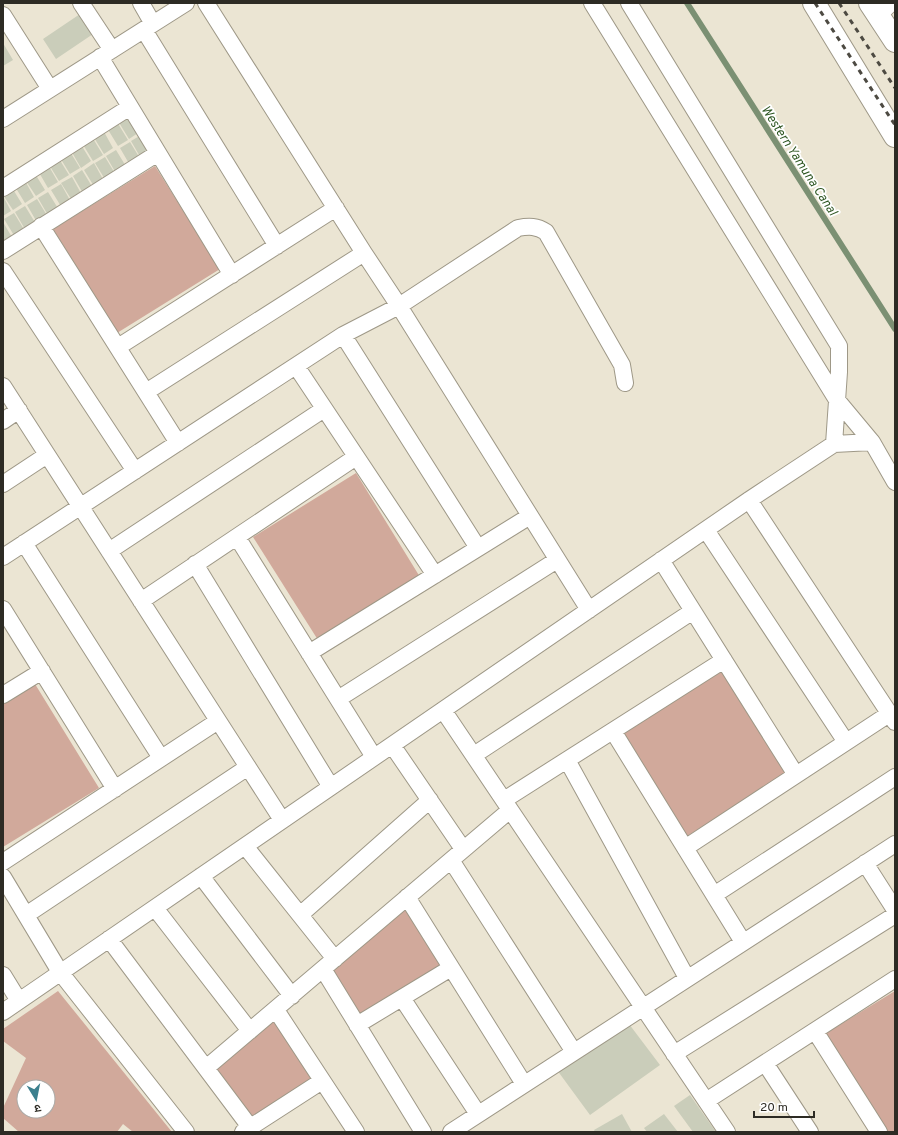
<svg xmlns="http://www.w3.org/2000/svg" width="898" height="1135" font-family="Overpass,'Noto Sans Devanagari',sans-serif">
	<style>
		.green { fill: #d1a99b; fill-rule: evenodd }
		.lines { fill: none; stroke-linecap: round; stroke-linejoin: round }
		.stream { stroke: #7b9073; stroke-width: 6 }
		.building { fill: #cacdba }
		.street-casing { stroke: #9e9887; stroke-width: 18 }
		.secondary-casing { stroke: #9e9887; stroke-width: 24 }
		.street { stroke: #fff; stroke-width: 16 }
		.secondary { stroke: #fff; stroke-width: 22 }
		.rail { stroke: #4d4a42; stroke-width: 3; stroke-dasharray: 5 5; stroke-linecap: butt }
		.labels { text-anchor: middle; stroke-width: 3.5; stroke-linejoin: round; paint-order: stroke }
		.water-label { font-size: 13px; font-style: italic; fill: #2f5723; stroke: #fff }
	</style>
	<rect width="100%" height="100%" fill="#ebe5d3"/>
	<path class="green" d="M155 166 220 269 117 333 53 229Z
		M356 473 420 577 318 640 253 537Z
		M722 671 787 774 684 838 620 734Z
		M35 684 99 788 3 847V704Z
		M408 904 447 967 357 1021 327 971Z
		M58 991 172 1132H133L123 1124 117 1132H19L3 1118V1108L26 1058 3 1041V1029ZM24 1087H48V1111H24Z
		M895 991V1132H884L823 1035Z
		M274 1014 318 1079 248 1123 210 1070Z"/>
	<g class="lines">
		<path class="stream" d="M687 3 895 329"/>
	</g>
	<path class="building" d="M83 12 96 32 56 59 43 39Z
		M3 43 13 60 3 66Z
		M127 115 138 133 129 139 118 121Z
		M117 122 128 140 118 146 107 128Z
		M103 130 113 148 104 154 93 136Z
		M141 135 152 153 142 160 131 141Z
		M92 137 103 155 93 161 82 143Z
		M130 142 141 160 131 167 120 148Z
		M80 143 91 161 81 168 70 149Z
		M69 150 80 168 70 174 59 156Z
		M116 150 127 168 117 175 106 156Z
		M58 157 69 175 59 181 48 163Z
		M105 157 116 175 106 181 95 163Z
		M47 163 58 182 48 188 37 169Z
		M94 163 104 181 95 188 84 170Z
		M82 170 93 188 84 195 73 176Z
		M34 172 45 190 36 196 24 178Z
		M72 177 82 195 73 202 61 183Z
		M24 179 34 197 25 203 14 185Z
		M61 184 71 202 62 208 51 190Z
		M11 186 22 204 13 210 3 195Z
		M48 192 59 210 49 217 38 198Z
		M3 196 11 211 3 216Z
		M37 199 48 217 38 224 27 205Z
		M25 206 36 224 26 231 15 212Z
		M14 213 25 231 15 237 4 219Z
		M3 222 13 239 3 246Z
		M626 1020 660 1065 590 1115 557 1070Z
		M690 1095 716 1132H693L674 1106Z
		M622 1114 632 1132H595L594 1130Z
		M664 1114 678 1132H647L644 1128Z"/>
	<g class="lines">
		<defs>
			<path id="street" d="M81 3 112 50
				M141 3 153 24
				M206 3 364 253 399 306 589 610
				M592 3 837 400 872 442
				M629 3 839 346V372L834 444
				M3 15 50 89
				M878 16 891 3
				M144 30 277 246
				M100 57 232 275
				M3 119 186 3
				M3 188 130 107
				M41 226 178 443
				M3 251 158 153
				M3 271 135 471
				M343 335 478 548
				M118 347 336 208
				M296 366 435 575
				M3 386 282 820
				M146 392 364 253
				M3 421 19 410
				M3 484 47 455
				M749 500 895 722
				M706 530 846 742
				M237 537 374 757
				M24 543 161 758
				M109 551 324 409
				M3 557 343 335 399 306 518 228C529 226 537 226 546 232L622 365 625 383
				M661 560 796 775
				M195 564 331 787
				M141 601 356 457
				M3 609 115 789
				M309 653 530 516
				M3 695 42 671
				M338 699 557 560
				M443 710 727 1132
				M613 731 743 942
				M392 745 463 849
				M474 755 693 611
				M567 760 687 978
				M504 800 724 660
				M245 846 335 959
				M685 848 889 714
				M451 860 574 1052
				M3 862 218 721
				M865 863 895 910
				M201 876 292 996
				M3 877 60 972 186 1132
				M714 895 895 777
				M407 897 524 1084
				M155 908 250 1031
				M26 915 248 767
				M300 915 430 800
				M109 939 250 1127
				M323 969 423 1132
				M3 975 19 1001
				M402 998 478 1114
				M276 1010 356 1132
				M3 1012 749 500 834 444 872 442 895 482
				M357 1025 451 968
				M815 1031 879 1132
				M674 1054 895 915
				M765 1063 810 1132
				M206 1068 510 810
				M706 1101 895 979
				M243 1132 322 1081
				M451 1132 895 844"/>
			<path id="secondary" d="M814 3 895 136
				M870 3 895 41"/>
		</defs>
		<use href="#street" class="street-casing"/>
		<use href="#secondary" class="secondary-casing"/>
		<use href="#street" class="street"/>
		<use href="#secondary" class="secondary"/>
		<path class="rail" d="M815 3 895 125
			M839 3 895 88"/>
	</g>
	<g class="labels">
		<g class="water-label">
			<text transform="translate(800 160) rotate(57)" y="5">Western Yamuna Canal</text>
		</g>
	</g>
	<rect width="898" height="1135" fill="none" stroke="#2d2b24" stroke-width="8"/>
	<g transform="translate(36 1099) rotate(170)"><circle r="19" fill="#ffffff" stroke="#abaaa7"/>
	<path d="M0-3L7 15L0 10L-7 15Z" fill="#3c808e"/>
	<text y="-6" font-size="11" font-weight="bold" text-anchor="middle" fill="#2d2b24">उ</text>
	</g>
	<path d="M754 1111v6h60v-6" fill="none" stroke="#2d2b24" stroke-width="2"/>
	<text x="760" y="1111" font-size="12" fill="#2d2b24" stroke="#ffffff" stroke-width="3" paint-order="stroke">20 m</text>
</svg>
